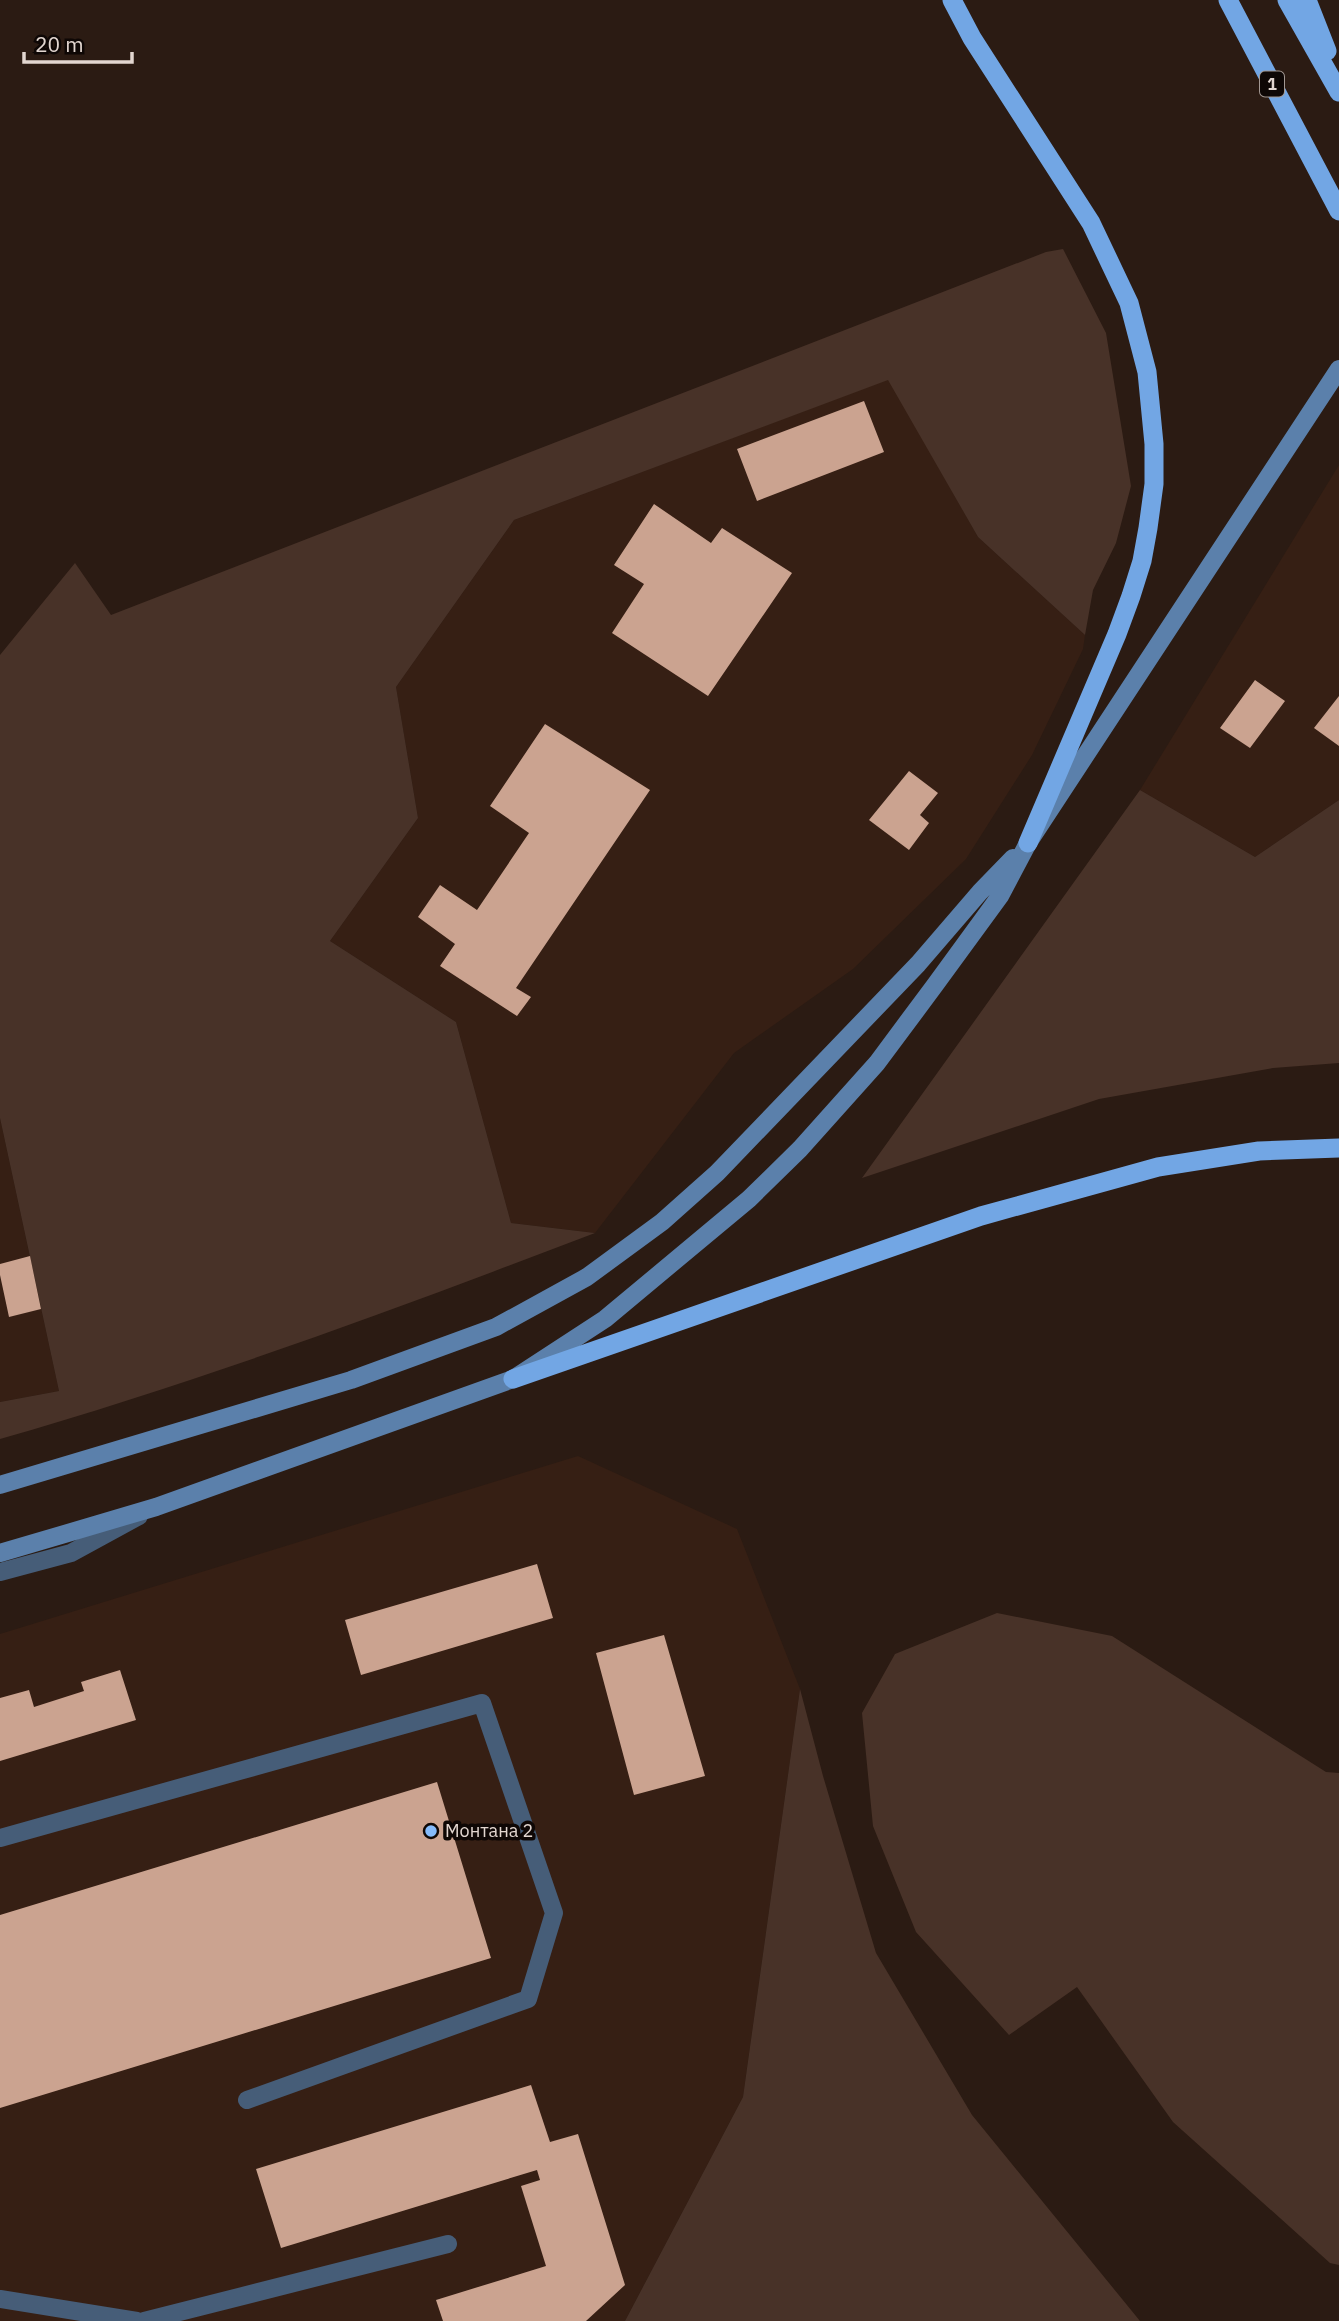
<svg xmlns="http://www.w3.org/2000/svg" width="1339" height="2321" font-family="'IBM Plex Sans',sans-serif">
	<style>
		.built { fill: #361f14 }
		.green { fill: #483228 }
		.building { fill: #cba390 }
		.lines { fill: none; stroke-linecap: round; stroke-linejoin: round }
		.service { stroke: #465d78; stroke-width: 18 }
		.secondary { stroke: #5b80ab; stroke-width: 18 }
		.trunk { stroke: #72a6e4; stroke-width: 19 }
		.poi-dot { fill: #85bbfb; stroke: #0e0705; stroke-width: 2.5 }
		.labels { text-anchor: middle; stroke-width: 7; stroke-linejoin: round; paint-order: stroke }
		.shield { fill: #0e0705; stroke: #a29893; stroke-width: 2 }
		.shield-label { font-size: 16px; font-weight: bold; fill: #e2d6d0 }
		.poi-label { font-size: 18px; fill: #e2d6d0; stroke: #0e0705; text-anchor: start }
	</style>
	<rect width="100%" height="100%" fill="#2b1b13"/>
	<path class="built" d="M889 379 978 537 1085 635 1083 649 1032 755 966 859 853 969 734 1053 595 1233 511 1223 456 1022 330 941 418 818 396 687 514 520Z
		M1339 465V800L1255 857 1140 790Z
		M0 1118 59 1391 0 1402Z
		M578 1456 737 1529 800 1689 743 2097 625 2321H0V1634Z"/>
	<path class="green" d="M1063 249 1106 333 1131 486 1116 543 1093 590 1085 635 978 537 888 380 514 520 396 687 418 818 330 941 456 1022 511 1223 595 1233C399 1308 202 1381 0 1439V1402L59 1391 0 1118V655L75 563 111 615 1046 252Z
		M1140 790 1255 857 1339 800V1063L1273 1068 1099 1099 862 1178Z
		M997 1613 1112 1636 1326 1772 1339 1773V2265L1330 2263 1173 2122 1077 1987 1009 2035 916 1932 873 1826 862 1713 895 1654Z
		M800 1689 823 1776 876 1953 972 2115 1140 2321H625L743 2097Z"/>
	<path class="building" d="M864 401 884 452 757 501 737 449Z
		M654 504 711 543 722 528 792 573 708 696 612 633 644 584 614 565Z
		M1255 680 1285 701 1250 748 1220 728Z
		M1339 696V746L1314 728Z
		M545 724 650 790 516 988 531 997 517 1016 440 966 455 944 418 917 440 885 477 910 529 833 490 806Z
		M909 771 938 793 920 815 929 823 909 850 869 820Z
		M30 1256 41 1309 9 1317 0 1275V1264Z
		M537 1564 553 1618 361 1675 345 1620Z
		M664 1635 705 1776 634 1795 596 1653Z
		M120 1670 136 1720 0 1761V1698L29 1690 34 1707 84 1691 81 1682Z
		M437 1782 491 1958 0 2108V1915Z
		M531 2085 550 2142 578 2134 625 2285 586 2321H443L436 2300 546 2266 521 2186 540 2180 537 2170 281 2248 256 2169Z"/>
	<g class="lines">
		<path class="service" d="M0 1572 71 1553 139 1516
			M0 1838 482 1703 554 1913 528 1999 247 2100
			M0 2299 137 2321
			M144 2321 448 2244"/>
		<path class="secondary" d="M0 1485 351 1380 496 1327 587 1277 662 1222 717 1173 918 964 980 892 1013 858
			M0 1553 156 1507 513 1379 605 1319 749 1199 800 1149 877 1063 935 985 1000 896 1028 843 1339 369"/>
		<path class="trunk" d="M952 0 972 38 1091 223 1129 303 1147 372 1154 444V484L1148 528 1142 561 1131 596 1117 634 1028 843
			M1228 0 1339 211
			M1287 0 1339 92
			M1307 0 1327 51
			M513 1379 981 1216 1158 1167 1259 1151 1339 1148"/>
	</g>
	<circle class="poi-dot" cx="431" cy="1831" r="7"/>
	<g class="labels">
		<rect class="shield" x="1260" y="71.5" width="24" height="25" rx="5"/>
		<g class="shield-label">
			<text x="1272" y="90">1</text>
		</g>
		<g class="poi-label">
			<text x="445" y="1837">Монтана 2</text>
		</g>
	</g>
	<path d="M24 52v10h108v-10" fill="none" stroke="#e2d6d0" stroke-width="3.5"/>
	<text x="35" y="52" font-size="21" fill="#e2d6d0" stroke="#0e0705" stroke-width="5" paint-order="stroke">20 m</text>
</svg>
